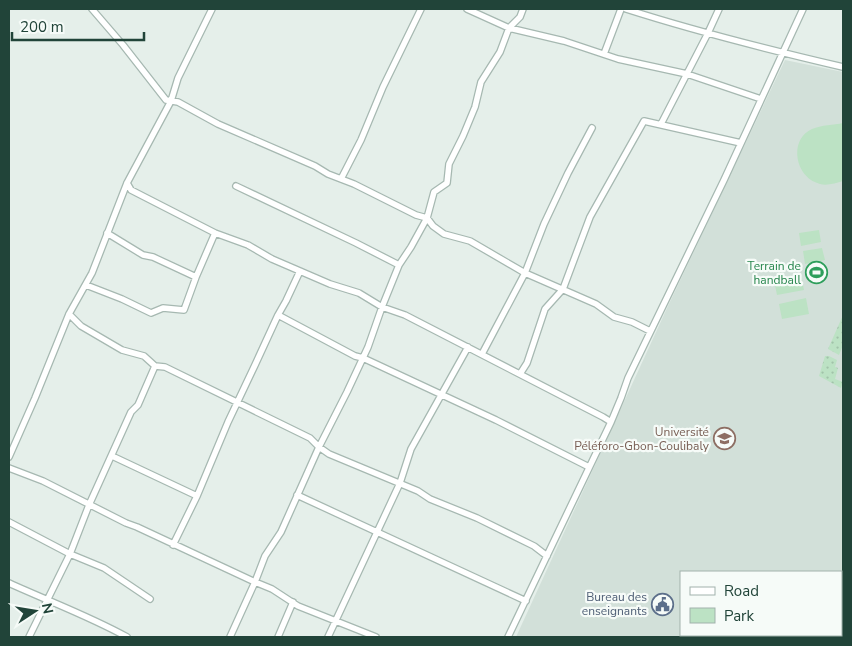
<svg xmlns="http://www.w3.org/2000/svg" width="852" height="646" font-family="'Nunito Sans',sans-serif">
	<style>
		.built { fill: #d2e0d9; fill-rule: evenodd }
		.grass { fill: url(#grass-dots) }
		.park { fill: #bce2c4 }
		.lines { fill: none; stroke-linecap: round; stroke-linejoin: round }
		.minor-casing { stroke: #a6b8b1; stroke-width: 8 }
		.minor { stroke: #fff; stroke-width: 5.5 }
		.labels { text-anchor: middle; stroke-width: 4.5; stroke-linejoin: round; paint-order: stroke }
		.leisure-label { font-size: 12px; fill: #27864d; stroke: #f6fbf8; text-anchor: end }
		.education-label { font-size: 12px; fill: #785e54; stroke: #f6fbf8; text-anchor: end }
		.service-label { font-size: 12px; fill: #4e5e75; stroke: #f6fbf8; text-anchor: end }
	</style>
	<defs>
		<pattern id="grass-dots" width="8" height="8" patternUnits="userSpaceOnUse" patternTransform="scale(1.25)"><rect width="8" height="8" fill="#bce2c4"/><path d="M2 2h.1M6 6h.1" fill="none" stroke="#a1c3a9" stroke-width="1.8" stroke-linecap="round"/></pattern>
	</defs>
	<rect width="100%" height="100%" fill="#e5efea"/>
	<path class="built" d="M785 60 843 72V637H516L668 306ZM681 572H841V635H681Z"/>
	<path class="grass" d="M843 315V345L839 355 828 349Z
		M825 356H829L837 360 835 367 838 368 835 379 843 382 841 388 819 376Z"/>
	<path class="park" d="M843 123V181C836 183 827 186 820 184 795 178 788 140 812 129 821 125 834 125 843 123Z
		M819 230 821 242 801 246 799 233Z
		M822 248 825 260 805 264 803 251Z
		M824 266 826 276 811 279 809 269Z
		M801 275 804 290 777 295 774 280Z
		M806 298 809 314 782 319 779 304Z"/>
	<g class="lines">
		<defs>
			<path id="minor" d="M92 9 123 45 166 100 178 102 218 124 315 166 328 174 354 184 416 215 427 218 433 226 444 234 470 241 525 273 596 304 614 317 632 322 650 331
				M467 9 509 28 564 41 618 59 687 74 761 99
				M626 9C698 32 770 50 843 67
				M604 54 621 9
				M661 124 708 33 719 9
				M341 179 361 140 383 87 421 9
				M127 183 131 190 215 233 248 245 272 259 330 284 359 293 382 307 405 315 603 417 611 422
				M236 186 356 243 399 265
				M107 233 143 255 153 257 196 277
				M86 285 122 299 151 313 163 308 184 310 196 277 215 233
				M69 314 81 326 122 350 144 356 155 366 165 367 310 438 319 447 329 454 418 491 430 499 477 518 534 546 547 556
				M278 315 355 356 363 358 496 420 589 467
				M482 354 525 273 544 224 568 173 592 128
				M520 374 527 363 545 309 563 289 590 217 644 121 741 143
				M112 456 197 496
				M9 457 35 398 69 314 92 273 127 183 171 101 178 78 212 9
				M9 468 43 481 126 523 137 527 255 582 272 589 298 606 376 637
				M297 495 526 601
				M9 522 70 554 104 568 150 599
				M173 545 197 496 228 422 255 365 278 315 286 301 300 271
				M9 583C48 601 89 616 127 637
				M29 637 70 554 89 505 131 412 138 405 155 366
				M230 637 255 582 265 556 281 532 319 447 347 392 368 347 382 307 399 265 411 247 427 218 434 192 447 183 449 164 463 136 475 107 481 82 500 52 509 28 520 17 523 9
				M278 637 293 602
				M328 637 400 483 411 449 468 347
				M508 637 611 422 621 398 628 378 724 180 803 9"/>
		</defs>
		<use href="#minor" class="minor-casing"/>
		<use href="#minor" class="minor"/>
	</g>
	<defs>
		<symbol id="stadium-ring" viewBox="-11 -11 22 22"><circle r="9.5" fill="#f6fbf8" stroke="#2e9e5b" stroke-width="1.5"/><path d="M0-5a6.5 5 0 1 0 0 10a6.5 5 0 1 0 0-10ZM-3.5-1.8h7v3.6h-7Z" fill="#2e9e5b"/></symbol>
		<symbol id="university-ring" viewBox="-11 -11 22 22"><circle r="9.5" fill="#f6fbf8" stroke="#8d6e63" stroke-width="1.5"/><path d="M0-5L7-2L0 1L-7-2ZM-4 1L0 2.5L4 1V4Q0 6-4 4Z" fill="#8d6e63"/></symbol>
		<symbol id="civic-ring" viewBox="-11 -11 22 22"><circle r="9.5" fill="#f6fbf8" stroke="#5c6f8a" stroke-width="1.5"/><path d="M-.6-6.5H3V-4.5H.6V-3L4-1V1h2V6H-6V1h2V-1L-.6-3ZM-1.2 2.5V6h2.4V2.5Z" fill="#5c6f8a"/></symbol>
	</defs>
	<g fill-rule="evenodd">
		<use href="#stadium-ring" x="804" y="260" width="25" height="25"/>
		<use href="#university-ring" x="712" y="426" width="25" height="25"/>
		<use href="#civic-ring" x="650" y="592" width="25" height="25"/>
	</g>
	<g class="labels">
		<g class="leisure-label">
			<text x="801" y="270">Terrain de<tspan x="801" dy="14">handball</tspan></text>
		</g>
		<g class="education-label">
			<text x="709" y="436">Université<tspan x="709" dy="14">Péléforo-Gbon-Coulibaly</tspan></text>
		</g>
		<g class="service-label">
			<text x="647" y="601">Bureau des<tspan x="647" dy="14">enseignants</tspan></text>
		</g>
	</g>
	<rect width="852" height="646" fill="none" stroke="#214439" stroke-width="20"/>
	<rect x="680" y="571" width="162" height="65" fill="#f6fbf8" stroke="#a1b2ac"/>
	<rect x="690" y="587" width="25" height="8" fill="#ffffff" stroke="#a1b2ac"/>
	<text x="724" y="596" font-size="15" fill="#214439">Road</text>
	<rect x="690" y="608" width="25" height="15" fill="#bce2c4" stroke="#a1b2ac"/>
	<text x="724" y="621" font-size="15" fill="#214439">Park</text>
	<g transform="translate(35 611) rotate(78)" stroke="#f6fbf8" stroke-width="4" paint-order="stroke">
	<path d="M0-4L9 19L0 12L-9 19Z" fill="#214439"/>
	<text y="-8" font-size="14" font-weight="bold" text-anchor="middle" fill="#214439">N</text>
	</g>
	<path d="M12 32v8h132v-8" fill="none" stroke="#214439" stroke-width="2.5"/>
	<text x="20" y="32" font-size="15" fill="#214439" stroke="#f6fbf8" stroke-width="4" paint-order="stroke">200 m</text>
</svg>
